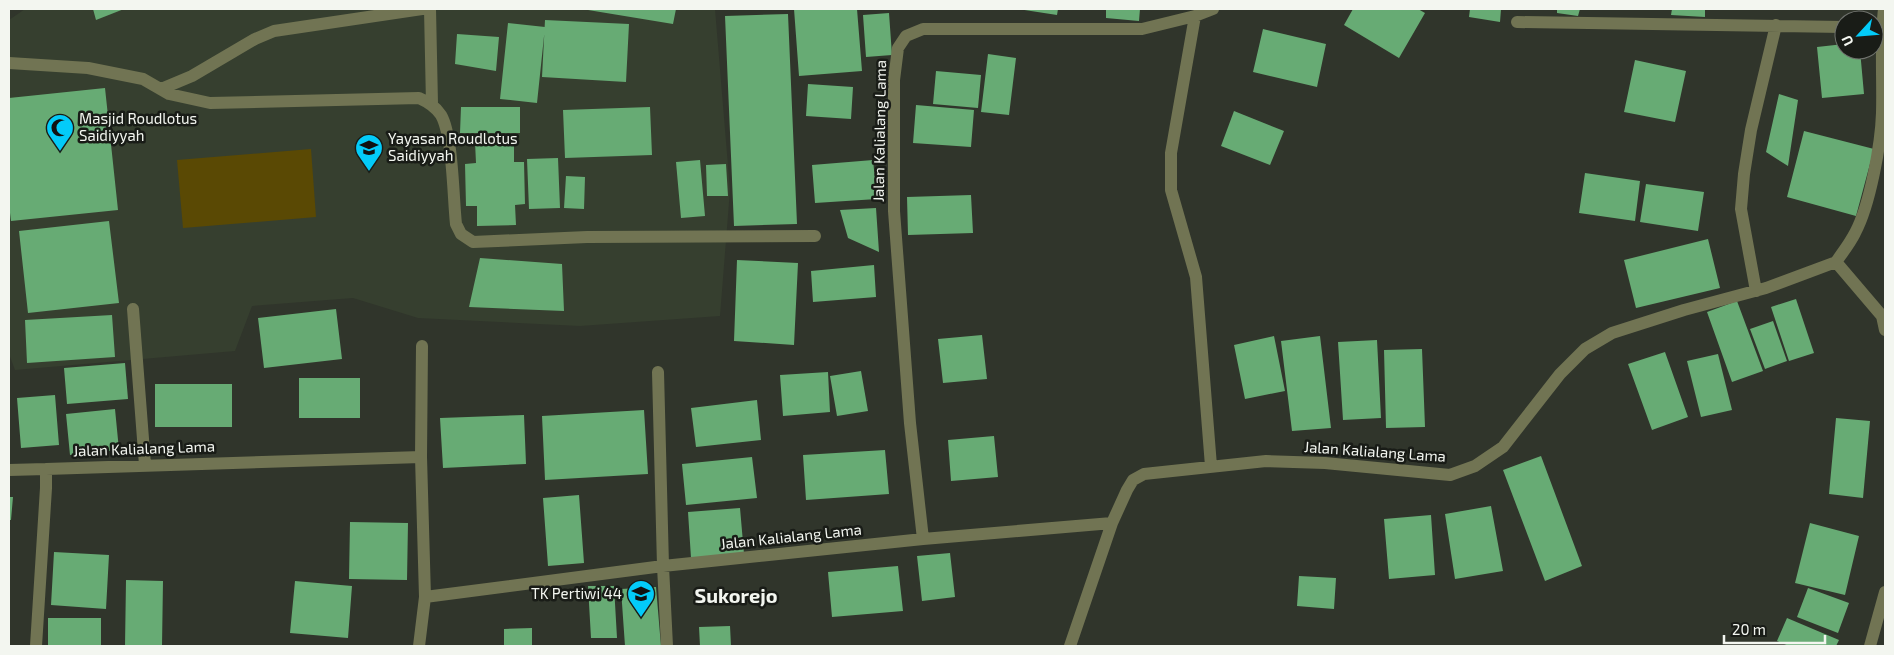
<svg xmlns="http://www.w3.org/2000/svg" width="1894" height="655" font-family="'Exo 2',sans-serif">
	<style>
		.built { fill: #363f2f }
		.green { fill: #5a4904 }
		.building { fill: #67ab74 }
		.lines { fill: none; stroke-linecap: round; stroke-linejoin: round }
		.minor { stroke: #717453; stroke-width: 12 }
		.labels { text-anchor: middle; stroke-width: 5; stroke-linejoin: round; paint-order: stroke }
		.poi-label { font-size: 15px; fill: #f3f6f0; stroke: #191c17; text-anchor: start }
		.street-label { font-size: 15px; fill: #f3f6f0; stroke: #191c17 }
		.district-label { font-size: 20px; font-weight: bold; fill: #f3f6f0; stroke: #191c17 }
	</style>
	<rect width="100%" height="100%" fill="#30352b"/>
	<path class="built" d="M25 9H715L730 190 720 316 580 326 418 318 353 298 252 306 235 351 15 370 9 354V20Z"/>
	<path class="green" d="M311 149 316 217 183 228 177 160Z"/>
	<path class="building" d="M93 9H124L96 20Z
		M582 9H676L673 24Z
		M794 9H857L862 71 799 76Z
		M1018 9H1058L1057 15Z
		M1106 9H1140L1139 21 1106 18Z
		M1353 9H1418L1425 13 1399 58 1344 25Z
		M1470 9H1501L1500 22 1469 17Z
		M1557 9H1580L1578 16 1557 13Z
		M1672 9H1705V17L1671 15Z
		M889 13 892 55 866 57 863 15Z
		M788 14 797 224 734 226 725 16Z
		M545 20 629 24 626 82 542 77Z
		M508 23 545 27 537 103 500 99Z
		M1263 29 1326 44 1317 87 1253 72Z
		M457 34 499 37 496 71 455 64Z
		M1844 44V50H1860L1864 94 1822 98 1817 47Z
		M988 54 1016 58 1009 115 981 112Z
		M1635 60 1686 71 1675 122 1624 112Z
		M936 71 981 75 978 108 933 104Z
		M808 84 853 87 851 119 806 116Z
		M105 88 118 210 11 221 9 205V98Z
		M1779 94 1798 100 1788 166 1766 152Z
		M916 105 974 110 971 147 913 143Z
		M461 107H520V133H460Z
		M650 107 652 155 565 158 563 110Z
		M1234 111 1284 131 1270 165 1221 146Z
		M1804 131 1874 149 1856 216 1787 197Z
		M514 141V162H524L525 204 515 205 516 225 477 226V206H466L465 164 476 163 475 142Z
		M558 158 560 208 529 209 527 159Z
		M700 160 705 216 681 218 676 162Z
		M873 160 877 199 815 203 812 165Z
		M726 164 728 196H707L706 165Z
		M1585 173 1640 181 1635 221 1579 213Z
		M566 176 585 177 584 209 564 208Z
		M1646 184 1704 192 1698 231 1640 222Z
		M971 195 973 233 908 235 907 197Z
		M876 208 879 252 848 238 840 210Z
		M109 221 119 303 28 313 19 231Z
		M1708 239 1720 288 1636 308 1624 260Z
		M480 258 562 264 564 311 469 307Z
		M737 260 798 263 794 345 734 341Z
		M874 265 876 297 813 302 811 271Z
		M1796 299 1814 353 1789 361 1771 307Z
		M1737 301 1763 371 1732 382 1707 312Z
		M336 309 342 359 264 368 258 318Z
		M112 315 115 357 27 363 25 320Z
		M1773 321 1787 361 1765 369 1750 329Z
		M982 335 987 379 943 383 938 339Z
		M1274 336 1285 391 1245 399 1234 345Z
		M1320 336 1331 428 1292 431 1281 341Z
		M1377 340 1381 418 1343 420 1338 342Z
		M1422 349 1425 427 1386 428 1384 350Z
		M1665 352 1688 417 1652 430 1628 364Z
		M1718 354 1732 410 1701 417 1687 361Z
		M125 363 128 399 67 404 64 368Z
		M861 371 868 411 837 416 830 376Z
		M828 372 830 412 783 416 780 375Z
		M299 378H360V418H299Z
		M155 384H232V427H155Z
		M55 395 59 445 21 448 17 398Z
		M757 400 761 440 696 447 691 408Z
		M115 409 119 450 70 455 66 414Z
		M644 410 648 474 545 480 542 416Z
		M524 415 526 464 443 468 440 418Z
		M1836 418 1870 421 1863 498 1829 494Z
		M994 436 998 477 951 481 948 440Z
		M885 450 889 494 806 500 803 455Z
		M1541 456 1582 566 1545 581 1503 470Z
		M752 457 757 498 686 505 682 464Z
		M579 495 584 563 548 566 543 498Z
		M9 497H13L11 520H9Z
		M1491 506 1503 571 1455 579 1445 514Z
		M740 508 744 554 691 558 688 512Z
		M1431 515 1435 575 1389 579 1384 519Z
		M350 522 408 523 407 580 349 579Z
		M1810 523 1859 536 1845 595 1795 583Z
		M54 552 109 555 106 609 51 605Z
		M950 553 955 597 922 601 917 556Z
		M898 566 903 611 832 617 828 572Z
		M1299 576 1336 578 1334 609 1297 606Z
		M126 580 163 581 162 646H125Z
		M295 581 352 586 348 638 290 633Z
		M588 586H614L617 638H591Z
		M656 587 661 646H625L621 589Z
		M1808 588 1849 603 1838 633 1797 617Z
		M48 618H101V646H48Z
		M1787 618 1839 640 1836 646H1789L1777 641Z
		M730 626 731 646H700L699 627Z
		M532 628V646H504V629Z"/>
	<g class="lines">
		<path class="minor" d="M430 9 432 104
			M1195 16 1171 153V190L1196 277 1211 466
			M1517 22 1844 27
			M9 63 88 68 143 79 169 94 210 103 419 98C428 102 435 106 441 115 453 136 453 197 456 224L461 234 473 242 587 237 815 236
			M161 89 192 76 255 39 274 31 422 9
			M1836 262C1843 252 1850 243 1855 233 1870 205 1881 144 1882 113 1883 78 1880 43 1884 9
			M1836 262 1882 316 1885 330
			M1756 291 1741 209 1744 174 1751 130 1776 25
			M133 309 145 465
			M422 346 421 457 425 597 663 566 923 539 1112 523
			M658 372 663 566 667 646
			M9 470 46 469
			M923 539 910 423 894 211V80L898 48 906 36 923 29H1142L1195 16 1213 9
			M36 646 46 488V469L421 457
			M419 646 425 597
			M1070 646 1112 523 1127 490 1133 480 1144 474 1266 461 1325 463 1450 475 1475 466 1503 447 1560 374 1585 349 1612 333 1684 310 1766 288 1836 262
			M1870 646 1885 592"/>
	</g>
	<defs>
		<symbol id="mosque-pin" viewBox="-11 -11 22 30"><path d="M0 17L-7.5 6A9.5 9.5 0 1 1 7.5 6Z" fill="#03cbf9" stroke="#191c17"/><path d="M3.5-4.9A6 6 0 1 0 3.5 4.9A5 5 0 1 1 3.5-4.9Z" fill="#111"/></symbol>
		<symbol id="school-pin" viewBox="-11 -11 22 30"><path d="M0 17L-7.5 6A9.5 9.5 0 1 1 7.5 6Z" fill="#03cbf9" stroke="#191c17"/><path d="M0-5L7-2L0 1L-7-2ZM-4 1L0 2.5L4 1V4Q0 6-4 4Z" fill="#111"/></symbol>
	</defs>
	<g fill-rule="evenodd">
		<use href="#mosque-pin" x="44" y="112" width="32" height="43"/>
		<use href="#school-pin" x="353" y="132" width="32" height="43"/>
		<use href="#school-pin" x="625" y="578" width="32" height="43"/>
	</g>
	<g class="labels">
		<g class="poi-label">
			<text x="79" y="124">Masjid Roudlotus<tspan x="79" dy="17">Saidiyyah</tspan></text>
			<text x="388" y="144">Yayasan Roudlotus<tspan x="388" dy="17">Saidiyyah</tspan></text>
			<text x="622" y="599" text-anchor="end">TK Pertiwi 44</text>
		</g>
		<g class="street-label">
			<text transform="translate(880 131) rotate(-89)" y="5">Jalan Kalialang Lama</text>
			<text transform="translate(144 449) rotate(-2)" y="5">Jalan Kalialang Lama</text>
			<text transform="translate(1375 452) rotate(4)" y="5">Jalan Kalialang Lama</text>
			<text transform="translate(791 537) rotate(-6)" y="5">Jalan Kalialang Lama</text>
		</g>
		<g class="district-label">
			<text x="736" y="603">Sukorejo</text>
		</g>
	</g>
	<rect width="1894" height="655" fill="none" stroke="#f3f6f0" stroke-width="20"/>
	<g transform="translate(1859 35) rotate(244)"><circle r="24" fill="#191c17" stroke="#70736e"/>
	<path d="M0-4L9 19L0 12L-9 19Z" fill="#03cbf9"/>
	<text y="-8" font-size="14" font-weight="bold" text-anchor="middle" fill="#f3f6f0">U</text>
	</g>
	<path d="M1724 635v8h101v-8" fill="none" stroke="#f3f6f0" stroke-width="2.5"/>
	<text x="1732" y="635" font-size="15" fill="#f3f6f0" stroke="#191c17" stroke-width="4" paint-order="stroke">20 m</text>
</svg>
